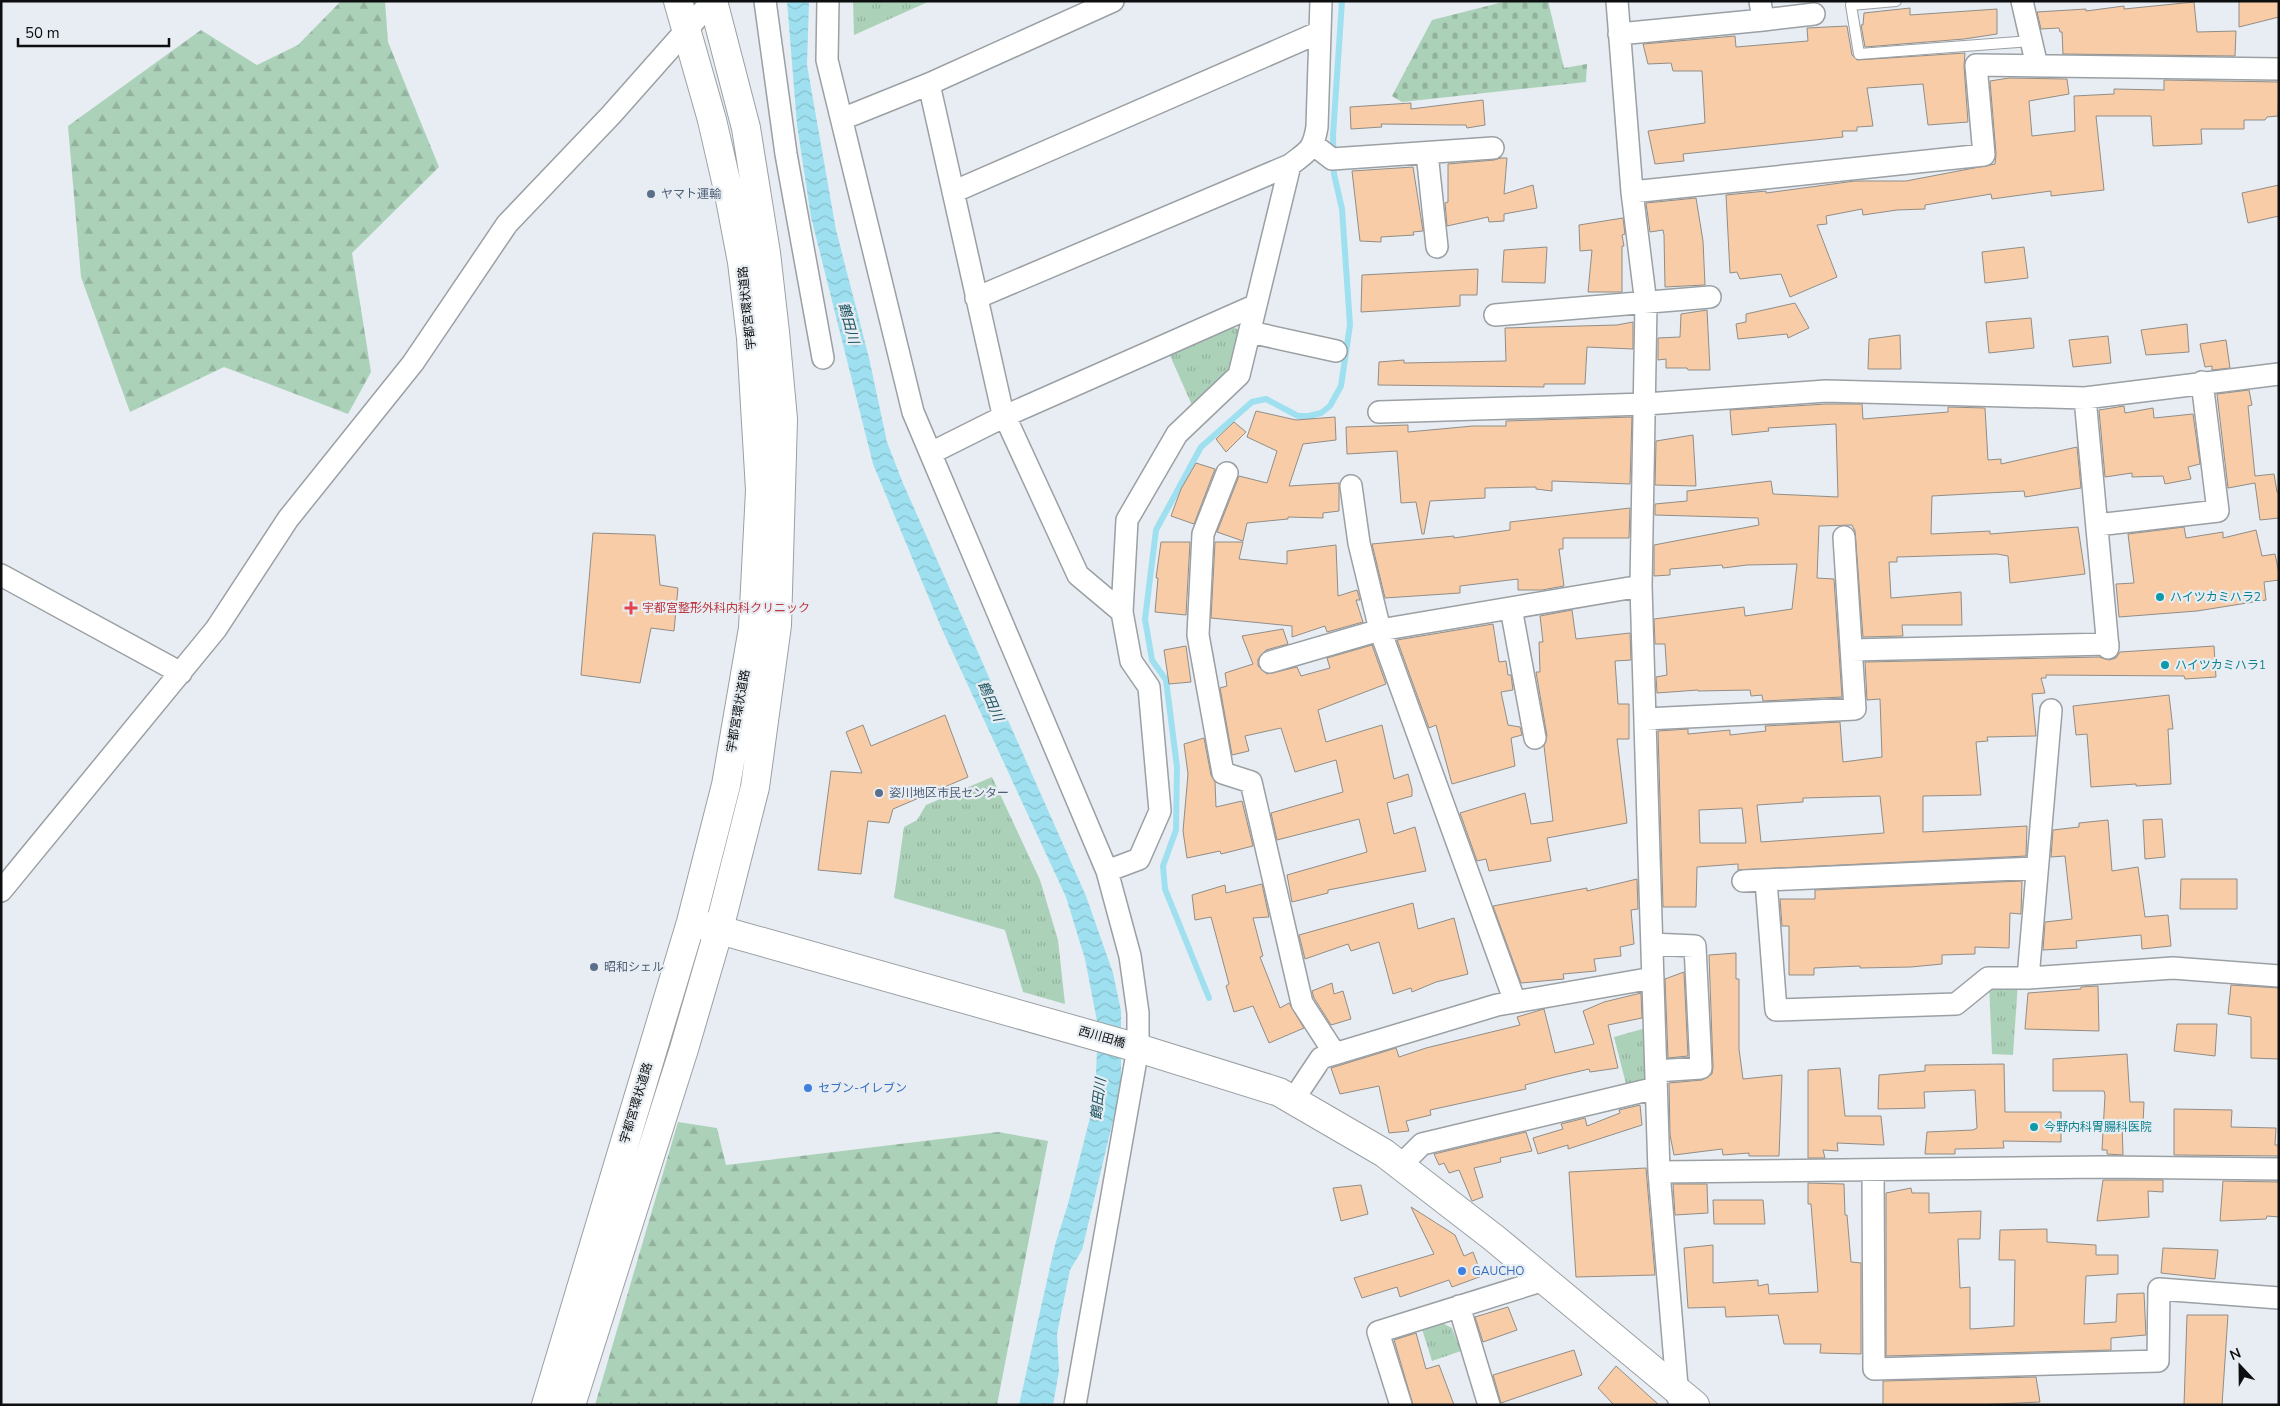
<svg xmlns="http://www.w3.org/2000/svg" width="2280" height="1406" font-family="'Nunito Sans','Noto Sans JP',sans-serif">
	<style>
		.forest { fill: url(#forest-firs) }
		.cemetery { fill: url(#cemetery-stones) }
		.park { fill: url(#park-tufts) }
		.water { fill: url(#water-waves) }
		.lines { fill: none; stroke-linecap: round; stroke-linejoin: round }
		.stream { stroke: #9ee0f0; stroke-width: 6 }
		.building { fill: #f7cca6; stroke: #928d88; fill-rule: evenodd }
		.lane-casing { stroke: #9aa0a4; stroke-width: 12 }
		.street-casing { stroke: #9aa0a4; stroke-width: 24 }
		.secondary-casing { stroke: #9aa0a4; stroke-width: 30 }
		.primary-casing { stroke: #9aa0a4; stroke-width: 30 }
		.lane { stroke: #fff; stroke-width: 10 }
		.street { stroke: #fff; stroke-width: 21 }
		.secondary { stroke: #fff; stroke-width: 28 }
		.primary { stroke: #fff; stroke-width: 28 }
		.service-dot { fill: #5c6f8a; stroke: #e7edf2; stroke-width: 2 }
		.culture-dot { fill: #0f9aa8; stroke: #e7edf2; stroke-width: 2 }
		.health-dot { fill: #e0444e; stroke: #e7edf2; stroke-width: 2 }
		.shop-dot { fill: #3f7fe0; stroke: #e7edf2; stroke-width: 2 }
		.labels { text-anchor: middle; stroke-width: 4.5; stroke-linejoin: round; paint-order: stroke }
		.service-label { font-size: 12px; fill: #4e5e75; stroke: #e7edf2; text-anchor: start }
		.street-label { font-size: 12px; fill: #0c0e0f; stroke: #e7edf2 }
		.culture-label { font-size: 12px; fill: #0d838f; stroke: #e7edf2; text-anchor: start }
		.health-label { font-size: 12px; fill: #be3a42; stroke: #e7edf2; text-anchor: start }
		.shop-label { font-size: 12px; fill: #366cbe; stroke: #e7edf2; text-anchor: start }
		.water-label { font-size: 14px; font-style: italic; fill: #205662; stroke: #e7edf2 }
	</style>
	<defs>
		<pattern id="forest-firs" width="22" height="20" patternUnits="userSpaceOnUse" patternTransform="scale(1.25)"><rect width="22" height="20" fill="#acd1b9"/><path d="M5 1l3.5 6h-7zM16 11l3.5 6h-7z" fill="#93b29e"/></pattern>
		<pattern id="cemetery-stones" width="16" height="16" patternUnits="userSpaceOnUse" patternTransform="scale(1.25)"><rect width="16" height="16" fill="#acd1b9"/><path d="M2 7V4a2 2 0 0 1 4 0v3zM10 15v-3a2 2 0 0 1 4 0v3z" fill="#93b29e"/></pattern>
		<pattern id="park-tufts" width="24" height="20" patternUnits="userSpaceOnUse" patternTransform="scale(1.25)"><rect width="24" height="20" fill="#acd1b9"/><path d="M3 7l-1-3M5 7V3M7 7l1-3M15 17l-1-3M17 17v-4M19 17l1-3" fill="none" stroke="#93b29e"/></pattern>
		<pattern id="water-waves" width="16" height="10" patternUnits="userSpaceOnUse" patternTransform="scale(1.25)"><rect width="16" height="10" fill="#9ee0f0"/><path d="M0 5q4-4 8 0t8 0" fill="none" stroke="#87bfcd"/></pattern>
	</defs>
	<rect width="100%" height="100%" fill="#e7edf2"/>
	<path class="forest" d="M341 1H385L388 42 439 167 352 253 371 372 348 414 224 367 130 412 81 277 68 126 201 30 257 65 298 45Z
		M678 1122 717 1128 726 1165 998 1132 1048 1141 997 1405H595Z"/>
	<path class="cemetery" d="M1507 1H1548L1564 68 1587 64 1586 82 1402 102 1392 96 1432 20Z"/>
	<path class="park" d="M853 1H930L854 35Z
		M1228 324 1243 332 1234 375 1195 412 1168 351Z
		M992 777 1040 880 1058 940 1065 1004 1023 992 1005 930 894 898 904 827 917 820 926 805Z
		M2018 982 2013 1055 1992 1054 1989 983Z
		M1646 1028 1649 1072 1642 1081 1626 1084 1614 1037Z
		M1440 1322 1452 1328 1461 1351 1432 1361 1422 1329Z"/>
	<path class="water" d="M787 1H809L807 65 836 230 869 358 887 442 902 481 1086 896 1113 973 1121 1011V1087L1082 1250 1070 1270 1057 1334 1059 1371 1053 1405H1019L1055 1245 1068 1204 1095 1098 1098 1026 1085 959 1066 897 941 627 873 464 811 217 797 125Z"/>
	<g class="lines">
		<path class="stream" d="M1209 998 1165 889 1163 866 1176 830 1177 767 1166 680 1152 660 1145 619 1156 530 1201 447 1252 402 1266 399 1298 416H1309L1321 413 1330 406 1341 386 1350 325 1342 209 1334 174 1333 135 1342 1"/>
	</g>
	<path class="building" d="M2239 1H2279V17L2239 27Z
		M2194 2 2197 32 2236 31 2235 56 2063 54 2062 32H2060L2059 28 2041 29 2037 12 2086 9V11L2124 6V9Z
		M1910 8V15L1997 9V34L1964 39 1865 47 1861 25H1863L1864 13Z
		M1847 26 1852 55 1857 60 1965 53 1964 66 1968 122 1928 125 1923 84 1867 88 1873 126 1857 127V131H1842L1843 137 1683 154 1684 161 1655 164 1648 131 1705 123 1702 71H1673L1671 63 1648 64 1643 44 1735 36 1736 47 1808 41 1807 28Z
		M2009 78 2067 79 2069 94 2029 101 2032 136 2075 131 2074 96 2114 94V89L2164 90V80L2279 82 2278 116 2267 117 2265 120H2244V129H2201L2202 144 2153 146 2151 116H2096L2104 190 2051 196V191L1992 199 1991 194 1925 205V209L1897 210 1863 215 1862 209 1826 216 1827 224 1817 225 1837 277 1790 297 1781 274 1740 279 1737 272 1730 273 1726 195 1766 191V193L1855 181H1906L1995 164 1996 154 1990 81Z
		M1483 100 1485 125 1467 128 1466 125H1452L1381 124 1382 127 1351 129 1350 107 1411 103V109Z
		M1501 158H1507L1504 194 1533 185 1537 208 1504 214V221L1489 222 1488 217 1447 226 1445 203 1448 202V164L1494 160Z
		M1413 167 1423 231 1413 232 1414 235 1381 237V242L1360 241 1352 171Z
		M2279 185V216L2248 223 2242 193Z
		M1696 198 1703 241 1705 285 1665 287 1664 235 1663 230 1650 232 1646 203Z
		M1623 218 1625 234 1622 235 1624 246H1622V292H1588L1592 250 1580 251 1579 225Z
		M1547 247 1545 283 1502 282 1504 250Z
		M2024 247 2028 278 1985 283 1982 252Z
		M1478 269 1477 295H1460V306L1361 312 1362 275Z
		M1795 303 1809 328 1788 338 1787 334 1738 339 1736 324 1746 322V314Z
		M1707 310 1710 370H1688L1687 368H1666V359L1658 360V338L1680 337 1681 314Z
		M2031 318 2034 348 1989 353 1986 322Z
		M1633 322V349L1587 347 1585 384H1544V387L1378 385 1379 362 1404 360V363L1506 361 1505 328 1617 325Z
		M2187 324 2189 352 2146 355 2141 330Z
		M1900 335 1901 369H1868L1869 339Z
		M2108 336 2111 363 2073 367 2069 340Z
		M2226 340 2230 368 2212 370V366L2205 367 2200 344Z
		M2249 390 2252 405 2248 406 2255 476 2274 474 2277 492H2279V518L2260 520 2255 483 2228 488 2217 394Z
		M1826 404H1862L1863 419 1948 412V407L1985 408 1988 460 2001 459V464L2077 447 2081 488 2025 497 2024 491 1932 496 1931 534 1990 531V534L2078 527 2085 574 2010 583 2008 556 1997 554 1897 557V562H1889L1891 598 1961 592 1962 625H1902L1903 636 1863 637 1855 531 1852 525 1819 526 1817 578 1834 579 1842 697 1763 701 1762 695 1751 696 1750 690 1698 691V690L1657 693 1656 677 1667 675 1665 644H1655L1654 619 1744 607 1745 616 1792 609 1797 564 1747 565 1723 568 1722 565 1670 569V575L1654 576V545L1759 525 1758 518 1655 515V504L1687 501V491L1771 481 1773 494 1838 497 1836 424 1768 428 1769 431 1732 435 1730 410Z
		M2124 406 2125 413 2153 408 2154 418 2193 414 2200 464 2188 467 2191 479 2165 484 2163 476 2132 477V473L2105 477 2099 410Z
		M1256 411 1296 420 1335 417 1336 440 1303 444 1289 486 1339 483V511L1323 513V518L1288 517V519L1247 523 1243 541 1217 532 1239 476 1267 483 1277 451 1247 437Z
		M1632 417 1630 484 1552 481V491L1536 489V487L1485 488V498L1430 501 1424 534H1422L1416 502 1401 503 1397 451 1347 454 1346 427 1408 425V432L1473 426H1506V421Z
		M1234 422 1246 432 1226 452 1216 439Z
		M1693 435 1696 486 1655 485 1656 441Z
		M1196 463 1215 469 1194 524 1171 516 1181 489Z
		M1630 508 1629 538H1563V549H1559L1564 586 1542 590H1518V579L1460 586V593L1385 598 1372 544 1454 536V538L1510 530V522Z
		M2184 527 2186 538 2223 532V538L2256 530 2262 556 2275 554 2279 573V580L2264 582 2266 600 2197 611 2119 617 2116 584 2134 583 2128 534Z
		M593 533 655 535 660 585 678 588 674 631 651 628 640 683 581 675Z
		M1161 542H1190L1186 615 1155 612 1158 578H1156Z
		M1215 542H1243L1239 559 1287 564V551L1336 545 1338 596 1357 590 1360 600H1356L1363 622 1327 632 1325 626 1292 637V626L1211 618Z
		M1572 610 1576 639 1630 633 1631 660 1615 661 1618 704H1629V739H1617L1627 823 1547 838 1551 861 1489 871 1486 859 1477 861 1460 813 1525 793 1531 824 1553 821 1544 746 1547 736 1536 672H1540L1539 642H1543L1540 616Z
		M1493 624 1499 662 1506 661 1508 675H1511L1513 690 1501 692 1508 725 1520 727 1522 735 1511 738 1515 766 1452 784 1436 725 1429 728 1397 640Z
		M1283 629 1288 644 1266 650 1258 659V666L1267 674 1297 667 1301 676 1330 668 1327 658 1372 645 1386 684 1318 710 1326 742 1382 725 1394 779 1408 774 1412 789V796L1387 803 1394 834 1415 827 1426 871 1328 890V893L1292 902 1287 875 1367 852 1359 819 1277 840 1271 813 1343 792 1336 760 1295 772 1281 728 1245 736 1249 751 1232 755 1220 688 1227 686 1225 673 1253 664 1242 636Z
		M1186 646 1191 682 1169 684 1164 650Z
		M2214 646 2216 677 2185 679 2184 676 2046 675V678H2041L2045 693 2032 694 2036 736 1987 737 1988 741 1976 742 1981 795 1923 796V832L2027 826 2026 856 1738 870V864L1697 867 1696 907H1663L1658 731 1688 729V734L1730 730V735L1766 731 1765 726 1840 722 1843 762 1882 757 1880 699 1867 700 1865 662 2099 657 2109 660 2116 658 2120 652ZM1880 796 1884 833 1761 842 1757 805 1803 802V798ZM1742 808 1746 843H1700L1699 810Z
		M2169 695 2173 729H2168L2171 784 2136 786V784L2091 787 2087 734 2076 735 2073 706Z
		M945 715 968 777 893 809 889 823 868 821 861 874 818 870 831 771 862 773 846 732 863 725 871 746Z
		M1204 738 1211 775 1215 782 1216 807 1242 801 1253 846 1221 854 1220 851 1187 858 1183 831 1188 774 1184 744Z
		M2162 819 2165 857 2145 859 2143 820Z
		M2108 820 2112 871 2138 867 2145 917 2168 915 2171 946 2142 949 2141 935 2076 941 2077 948 2043 950 2045 922 2072 919 2065 856 2051 857 2053 830 2079 827V823Z
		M1637 879 1638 909 1631 910 1634 944 1620 947 1621 956 1594 959 1596 971 1563 974 1564 979 1521 983 1493 906 1587 888V891Z
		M2181 879H2237V909H2180Z
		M2022 881 2021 914 2010 913 2009 948 1975 947V954L1942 955V964L1911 967 1860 968V966L1814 968V975H1789V926H1782L1780 899H1815V890Z
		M1262 884 1269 917 1253 918 1263 956 1260 957 1280 1008 1289 1003 1304 1028 1269 1043 1253 1006 1234 1012 1226 986 1229 984 1211 917 1195 920 1192 895 1225 885 1226 893Z
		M1413 903 1418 929 1454 918 1468 974 1436 982 1412 992 1411 988 1393 994 1379 942 1351 951 1348 944 1305 959 1299 935Z
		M1736 953V979H1739V1049L1743 1079 1782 1075 1779 1156H1749V1153L1723 1155 1722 1149 1674 1155 1670 1135 1669 1083 1702 1080 1712 1074 1713 1067 1709 955Z
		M1684 972 1688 1056 1668 1058 1665 979Z
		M1332 983 1334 994 1343 991 1351 1019 1331 1025 1314 998 1312 991Z
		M2231 985 2279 988V1059L2251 1058V1017L2228 1014Z
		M2098 986 2099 1031 2025 1029 2028 993 2081 989V987Z
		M1641 993 1642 1018 1608 1025 1618 1068 1590 1072 1589 1069 1555 1077 1525 1085 1526 1089 1430 1110 1431 1115 1406 1121 1409 1131 1389 1133 1379 1086 1340 1094 1331 1068 1396 1048 1399 1057 1426 1048 1520 1025 1517 1017 1544 1009 1555 1053 1594 1044 1583 1011 1604 1002Z
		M2177 1024H2217L2215 1056 2174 1051Z
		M2127 1054 2130 1102H2144L2143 1124 2122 1123 2123 1155 2107 1154V1150H2102L2105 1095 2104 1091H2053V1059Z
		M2004 1064 2005 1112H2061V1142L2003 1141 2004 1148 1955 1149V1154H1925L1927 1132 1973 1130 1977 1128 1975 1090 1924 1092 1925 1108 1878 1109 1879 1075 1925 1071V1065Z
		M1840 1068 1845 1116H1881L1884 1145 1837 1143 1838 1151 1823 1150 1825 1158H1808V1070Z
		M1640 1105 1642 1125 1568 1149V1145L1538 1154 1533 1138 1563 1129 1561 1124 1585 1118 1587 1126 1620 1113 1619 1110Z
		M2174 1109 2232 1110 2231 1127 2276 1128 2275 1145H2279V1156L2174 1155Z
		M1526 1132 1532 1151 1500 1158 1501 1162 1474 1168 1483 1197 1472 1201 1459 1170 1449 1173 1444 1163 1439 1165 1434 1154Z
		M1646 1168 1655 1275 1576 1277 1569 1172Z
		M2103 1180H2163V1192L2148 1191 2149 1217 2097 1221Z
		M2223 1181 2279 1182V1217L2267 1216 2266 1219 2220 1221Z
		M1808 1183 1844 1184 1845 1215H1847L1851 1262 1861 1263V1354L1820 1353 1821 1344H1784L1778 1315 1726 1317 1725 1307 1688 1308 1684 1248 1713 1245V1283L1758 1280V1286L1768 1284 1769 1294 1818 1292 1811 1204H1808Z
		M1673 1184H1707L1708 1213 1675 1215Z
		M1361 1185 1368 1214 1341 1221 1333 1188Z
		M1911 1188 1912 1193H1929V1213L1981 1211 1980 1239H1958L1960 1288 1970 1287V1329L2014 1326 2015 1260H1999L2000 1230 2047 1229V1242L2096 1245V1255H2118V1274L2086 1276 2084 1324 2116 1322 2117 1294 2144 1293 2146 1335 2111 1338V1350L1886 1356V1193Z
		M1713 1200H1763L1765 1224H1714Z
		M1411 1207 1455 1235 1464 1256 1473 1252 1482 1276 1452 1287 1449 1280 1400 1297 1397 1287 1362 1298 1354 1278 1434 1254Z
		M2163 1248 2218 1250 2215 1279 2161 1273Z
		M1508 1307 1517 1330 1483 1342 1475 1317Z
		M2187 1315H2228L2222 1405H2184Z
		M1416 1333 1426 1369 1439 1365 1454 1405H1413L1394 1340Z
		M1574 1350 1582 1375 1501 1403 1493 1375Z
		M1616 1366 1659 1405H1614L1598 1388Z
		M2036 1377 2040 1402 1976 1405H1883V1381Z"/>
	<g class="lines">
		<defs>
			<path id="lane" d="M1896 1 1851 5 1859 54 2031 41"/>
			<path id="street" d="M765 1 786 154 823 358
				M828 1 827 60 913 412 1107 871 1130 956 1138 1013V1048L1075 1405
				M1617 1 1632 192 1646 304 1641 586 1649 856 1659 1172 1678 1398
				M2022 1 2037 66
				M1763 20 1814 14
				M1619 34 1763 20 1760 1
				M929 84 1002 410 1078 575 1122 612
				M842 119 929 84 1113 1
				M1314 145 1332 159 1493 148
				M1427 153 1437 247
				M953 192 1320 32
				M1632 192 1984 155 1976 65 2279 69
				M976 298 1290 165C1308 151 1313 151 1317 127L1321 1
				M1495 315 1710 297
				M1250 332 1336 351
				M2085 398 2108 648
				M1379 412 1646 404 1826 391 2085 398 2279 374
				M931 453 1005 416 1256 305
				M1227 473 1203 534 1198 635 1223 773 1251 782 1302 1003 1335 1054
				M1351 486 1359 543 1380 630 1515 1002
				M2097 525 2218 511 2202 382
				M1 575 181 673
				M1511 608 1535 738
				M1851 650 2108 644
				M1270 662 1380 630 1641 586
				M2051 710 2028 978 2173 968 2279 976
				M1645 719 1855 709 1844 537
				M1107 871 1139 859 1160 811 1149 687 1131 661 1122 612 1127 520 1177 434 1239 375 1290 165
				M1743 881 2037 868
				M1766 881 1776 1010 1956 1004 1988 978H2028
				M1 891 216 629 288 519 413 363 507 224 611 115 712 1
				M1652 944 1695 946 1701 1068 1656 1071
				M1293 1100 1321 1058 1497 1005 1653 978
				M1400 1166 1422 1144 1656 1088
				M1873 1170 1874 1369 2158 1361 2159 1289 2279 1298
				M1659 1172 2106 1167 2279 1169
				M1459 1306 1489 1405
				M1401 1405 1378 1332 1544 1280"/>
			<path id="secondary" d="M695 923 1138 1048 1279 1092 1384 1153 1494 1238 1695 1405"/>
			<path id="primary" d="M546 1405 691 922 726 785 753 628 760 490 751 338 742 262 729 194 712 120 678 1
				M571 1405 684 1049 719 929 755 787 777 625 783 419 775 332 766 253 746 128 713 1"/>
		</defs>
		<use href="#lane" class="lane-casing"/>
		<use href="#street" class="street-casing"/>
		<use href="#secondary" class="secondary-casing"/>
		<use href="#primary" class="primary-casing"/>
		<use href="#lane" class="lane"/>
		<use href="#street" class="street"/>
		<use href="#secondary" class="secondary"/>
		<use href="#primary" class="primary"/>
	</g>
	<g class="service-dot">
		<circle cx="651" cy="194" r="5"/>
		<circle cx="879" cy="793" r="5"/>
		<circle cx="594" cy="967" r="5"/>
	</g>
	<g class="culture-dot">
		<circle cx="2160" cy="597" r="5"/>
		<circle cx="2165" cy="665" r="5"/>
		<circle cx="2034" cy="1127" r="5"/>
	</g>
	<path class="health-dot" d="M628.5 600.5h5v5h5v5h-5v5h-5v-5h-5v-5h5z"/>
	<g class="shop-dot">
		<circle cx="808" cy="1088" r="5"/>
		<circle cx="1462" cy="1271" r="5"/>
	</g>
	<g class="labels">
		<g class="service-label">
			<text x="661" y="198">ヤマト運輸</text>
			<text x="889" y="797">姿川地区市民センター</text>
			<text x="604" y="971">昭和シェル</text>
		</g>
		<g class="street-label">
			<text transform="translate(747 308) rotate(-96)" y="4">宇都宮環状道路</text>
			<text transform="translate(738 711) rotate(-80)" y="4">宇都宮環状道路</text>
			<text transform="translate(1102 1037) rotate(16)" y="4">西川田橋</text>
			<text transform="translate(636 1103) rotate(-73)" y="4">宇都宮環状道路</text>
		</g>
		<g class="culture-label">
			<text x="2170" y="601">ハイツカミハラ2</text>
			<text x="2175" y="669">ハイツカミハラ1</text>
			<text x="2044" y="1131">今野内科胃腸科医院</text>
		</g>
		<g class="health-label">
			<text x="642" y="612">宇都宮整形外科内科クリニック</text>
		</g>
		<g class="shop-label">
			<text x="818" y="1092">セブン-イレブン</text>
			<text x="1472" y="1275">GAUCHO</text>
		</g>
		<g class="water-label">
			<text transform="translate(849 323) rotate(75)" y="5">鶴田川</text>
			<text transform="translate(991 701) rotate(66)" y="5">鶴田川</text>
			<text transform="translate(1098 1099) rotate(-83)" y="5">鶴田川</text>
		</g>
	</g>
	<rect width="2280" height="1406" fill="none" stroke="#0c0e0f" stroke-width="5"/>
	<g transform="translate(2240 1366) rotate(338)" stroke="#e7edf2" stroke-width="4" paint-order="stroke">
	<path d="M0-4L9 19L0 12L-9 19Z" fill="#0c0e0f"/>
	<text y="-8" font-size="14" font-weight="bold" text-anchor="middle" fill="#0c0e0f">N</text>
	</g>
	<path d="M18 38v8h151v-8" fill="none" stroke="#0c0e0f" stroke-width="2.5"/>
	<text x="25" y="38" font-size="15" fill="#0c0e0f" stroke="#e7edf2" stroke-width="4" paint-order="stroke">50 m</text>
</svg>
